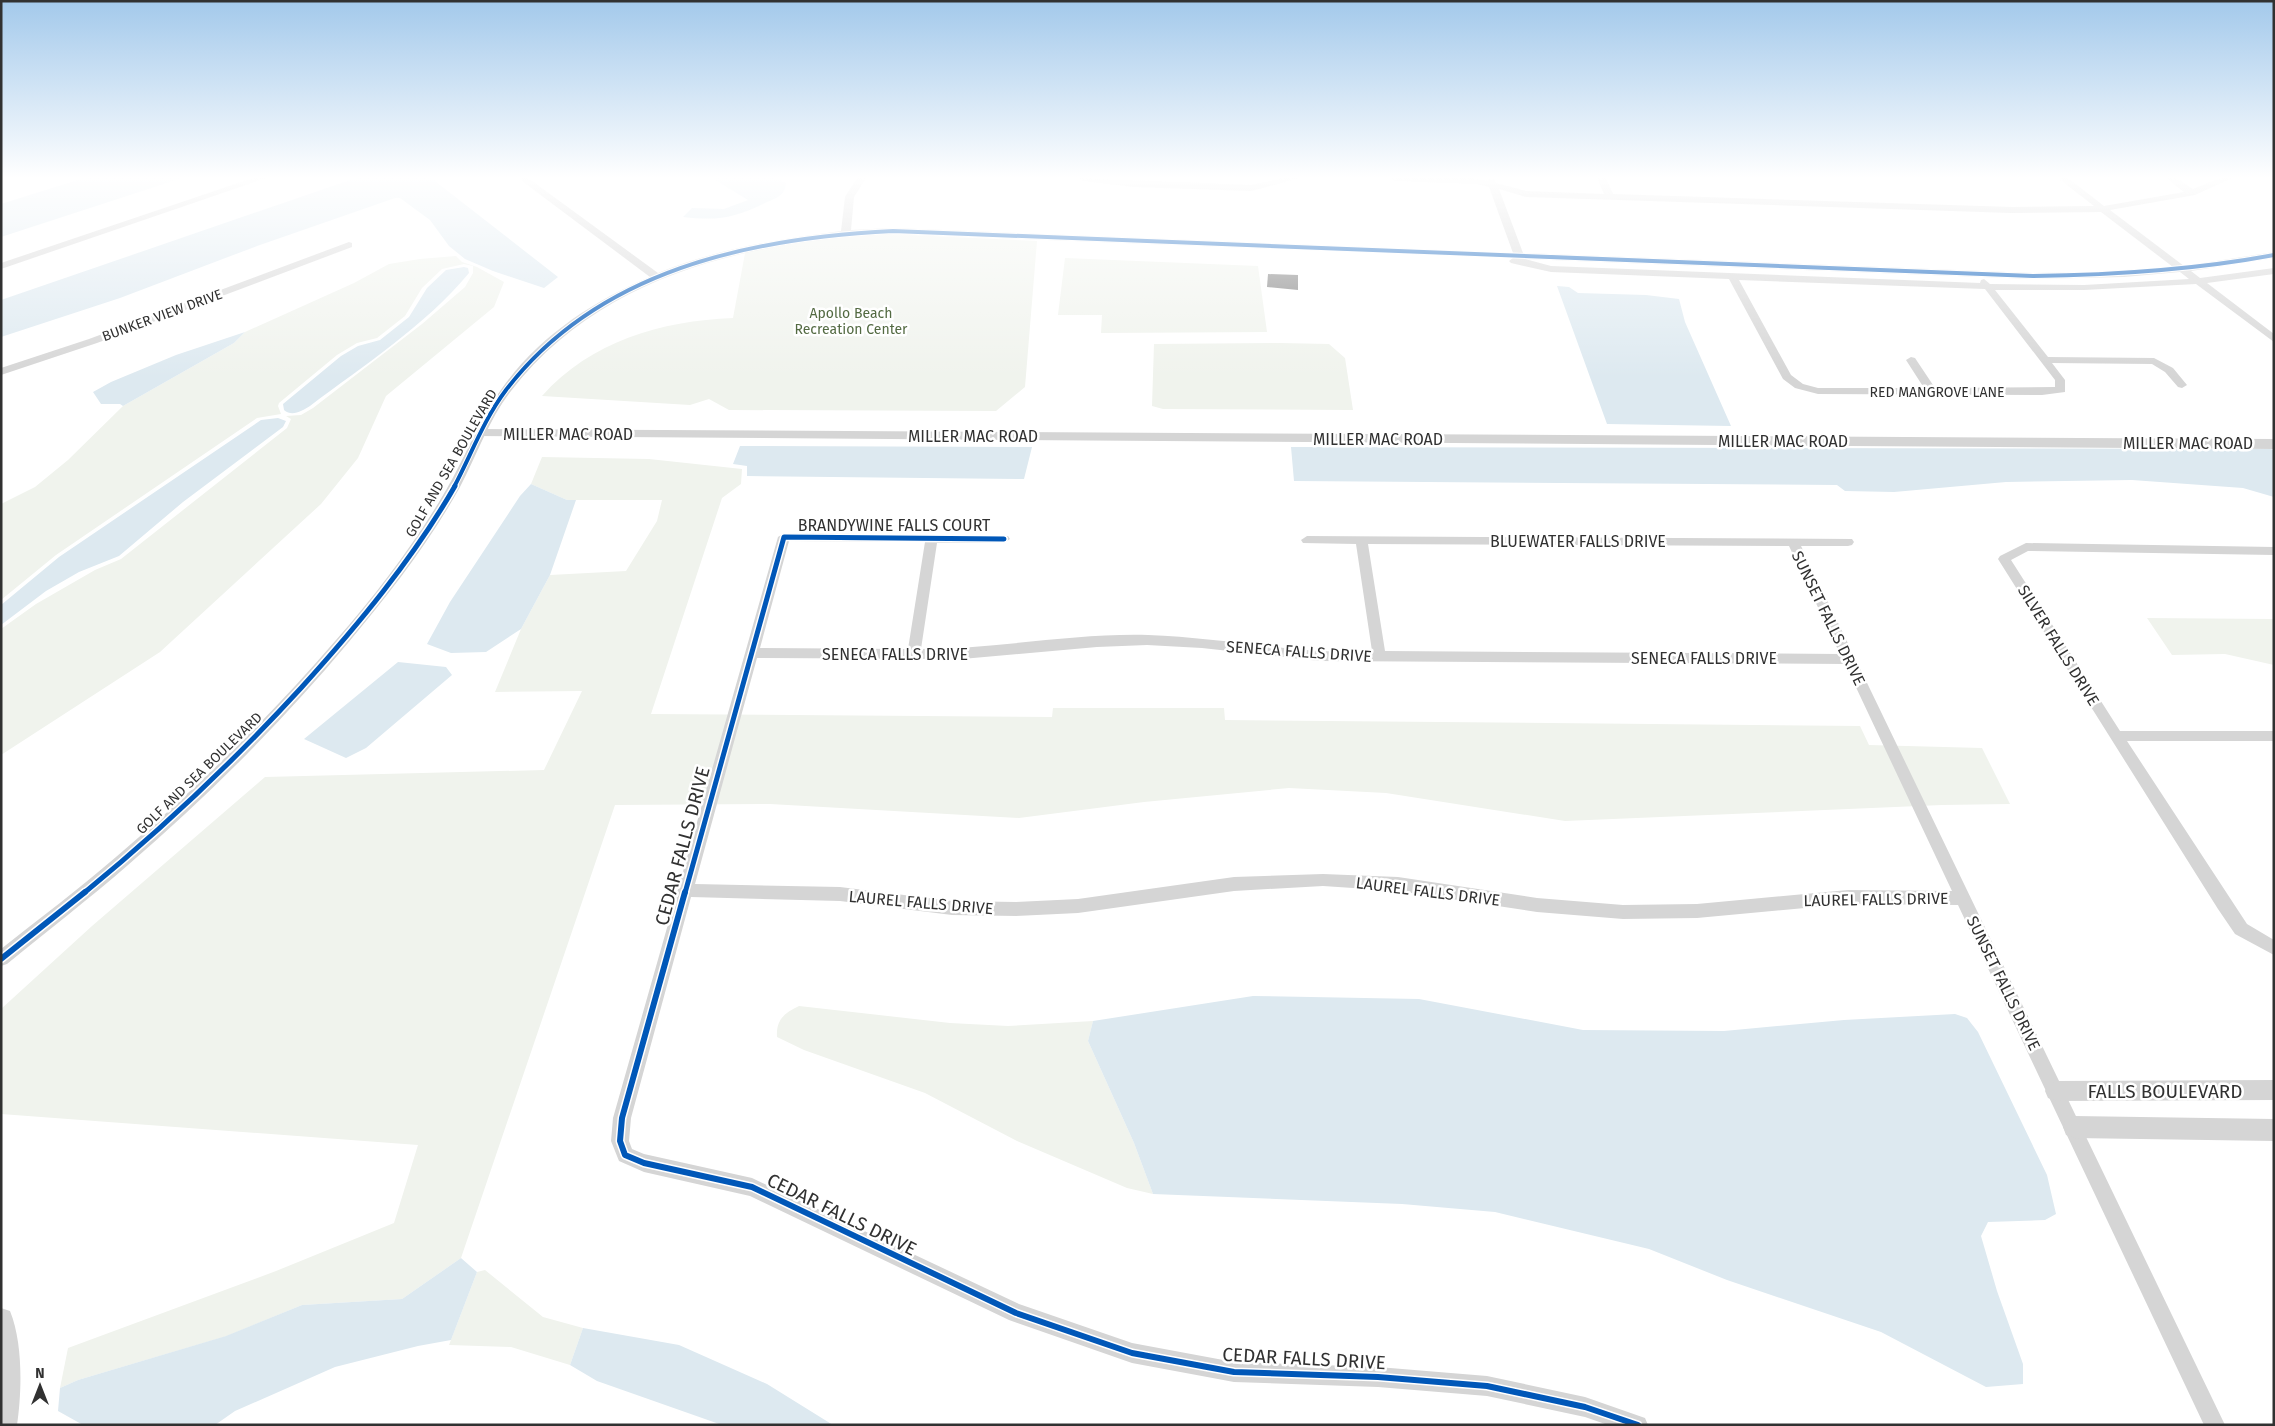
<svg xmlns="http://www.w3.org/2000/svg" width="2275" height="1426" font-family="'Fira Sans',sans-serif">
	<style>
		.green { fill: #f0f3ed }
		.water { fill: #dde9f0 }
		.building { fill: #808080 }
		.lines { fill: none; stroke-linecap: round; stroke-linejoin: round }
		.minor { fill: #d5d5d5; fill-rule: evenodd }
		.tertiary { fill: #d5d5d5; fill-rule: evenodd }
		.cycleway-far2-casing { stroke: #fff; stroke-width: 6 }
		.cycleway-far1-casing { stroke: #fff; stroke-width: 8 }
		.cycleway-casing { stroke: #fff; stroke-width: 9 }
		.cycleway-far2 { stroke: #0057b8; stroke-width: 4 }
		.cycleway-far1 { stroke: #0057b8; stroke-width: 5 }
		.cycleway { stroke: #0057b8; stroke-width: 6 }
		.labels { text-anchor: middle; stroke-width: 5; stroke-linejoin: round; paint-order: stroke }
		.far-park-label { font-size: 14px; fill: #536a42; stroke: #fff }
		.far-street-label { font-size: 14px; fill: #313131; stroke: #fff }
		.street-label { font-size: 16px; fill: #313131; stroke: #fff }
		.near-street-label { font-size: 19px; fill: #313131; stroke: #fff }
	</style>
	<rect width="100%" height="100%" fill="#fff"/>
	<path class="green" d="M846 232 1037 241 1025 387 996 411 729 410 709 399 690 405 542 396C591 341 661 321 733 318L746 248Z
		M456 256 462 262 477 267 504 282 494 307 386 396 358 458 321 504 160 652 1 755V629L36 604 95 570 121 559 287 428 291 419 286 416 301 415 313 408 422 324 465 287 473 273V266L464 264 442 269 422 288 405 316 377 338 357 343 337 355 279 403 278 406 281 414 257 418 56 555 1 600V504L35 487 68 460 123 406 234 343 245 332 354 283 389 264 420 259Z
		M1065 258 1258 266 1267 332 1101 333 1102 315H1058Z
		M1280 343 1329 344 1345 358 1353 410 1163 409 1152 406 1154 344Z
		M542 457 649 459 742 469 741 484 722 498 651 714 1052 717 1053 708H1224L1225 720 1860 726 1869 745 1982 748 2010 804 1942 805 1565 821 1386 793 1289 788 1144 802 1019 818 770 804 615 805 461 1258 402 1299 302 1305 227 1336 78 1380 60 1388 68 1348 276 1271 394 1223 418 1145 1 1114V1009L92 926 265 777 544 770 582 691 495 692 521 629 550 575 626 571 657 521 662 500H567L531 484Z
		M2147 618 2274 619V665L2225 654 2172 655Z
		M799 1006 950 1023 1008 1026 1093 1021 1088 1041 1134 1143 1153 1194 1127 1188 1017 1141 925 1093 804 1050 777 1037C776 1020 784 1013 799 1006Z
		M485 1270 543 1317 583 1328 570 1365 511 1347 449 1345 477 1272Z"/>
	<path class="water" d="M84 178H182L1 237V204Z
		M356 178H431L558 277 544 288 493 271 465 259 449 246 430 220 400 198H395L257 246 120 298 1 337V300Z
		M712 178H776L786 183C785 196 776 198 765 203 734 218 718 221 683 217L692 208 724 209 748 200Z
		M464 267 468 268 469 273C425 326 364 365 310 406 302 411 292 417 284 410L283 404 341 356 358 346 380 340 409 317 427 288 446 270Z
		M1557 286 1569 287 1578 293 1646 295 1679 299 1685 322 1731 426 1607 424Z
		M245 332 234 343 123 406 120 404H101L93 392 111 382 176 355Z
		M278 418 286 421 283 427 183 502 119 556 79 572 46 591 1 625V605L59 557 261 420Z
		M740 446 1032 447 1024 479H1019L747 476V466L733 464Z
		M1291 447 2271 449 2274 451V497L2243 488 2132 480 2006 482 1894 492 1845 491 1837 485 1294 481Z
		M531 484 567 500H576L550 575 521 629 486 652 451 653 427 644 450 602 520 496Z
		M398 662 446 667 452 675 366 748 346 758 304 739Z
		M1253 996 1419 999 1583 1030 1724 1031 1844 1020 1955 1014 1967 1018 1978 1032 2047 1175 2056 1214 2045 1220 1988 1222 1981 1236 1997 1291 2023 1364V1384L1986 1387 1881 1332 1727 1280 1649 1249 1495 1212 1402 1204 1153 1194 1134 1143 1088 1041 1093 1021Z
		M461 1258 477 1272 451 1340 418 1346 335 1367 235 1411 215 1425H83L58 1411 60 1388 78 1380 226 1336 302 1305 402 1299Z
		M583 1328 679 1345 767 1384 833 1425H722L597 1381 570 1365Z"/>
	<path class="building" d="M1268 274 1298 275V290L1267 287Z"/>
	<g class="lines">
		<path class="minor" d="M253 178H266L1 269V263Z
			M518 178H528L658 273C717 249 779 239 841 231L845 197 857 178H866L854 197 851 230 893 228 1513 253 1489 187 1477 184 1395 181 1391 178H1475L1487 181 1491 178 1494 179 1496 183 1526 191 1604 194 1597 178H1606L1613 194 2012 207 2094 206 2058 178H2068L2104 206 2184 192 2166 178H2176L2193 189 2220 178H2232L2195 195 2110 210 2184 266 2274 252V258L2191 271 2200 278 2274 268V274L2207 283 2274 334V342L2196 284 2084 290H1995L2048 357 2154 358 2173 368 2187 385 2182 388 2178 387 2165 372 2152 364 2052 363 2065 380V392L2042 395 1818 394 1795 388 1783 379 1729 279 1551 272 1511 263 1509 261 1513 258 893 234C752 241 602 273 511 391 489 419 477 455 460 487 429 543 389 594 348 643 281 723 207 797 128 865 89 899 47 931 7 964L1 966V949C40 918 79 889 116 857 195 790 269 718 336 640 374 597 409 551 439 502 459 470 473 434 493 402 529 343 588 303 650 277ZM1499 189 1526 197 2012 213 2101 212 2173 267 2094 272 2033 273 1523 253ZM1525 259 2033 279 2124 277 2180 272 2189 279 2084 285 1990 284 1984 279 1981 280 1980 283 1551 266ZM1739 280 1985 289 2055 380V387L1935 388 1915 358 1911 357 1906 360 1924 388H1818L1803 384 1791 375Z
			M1079 178 1251 185 1283 178H1300L1251 191 1134 187 1083 181Z
			M349 242 352 243V247L97 343 1 375V368L89 339Z
			M784 533 1008 536 1010 539 1004 543H937L921 649C997 649 1073 633 1148 635 1206 637 1262 647 1318 651 1336 652 1354 651 1372 651L1356 544 1303 543 1301 540 1307 536 1852 539 1854 542 1852 545 1848 546H1801L2225 1425H2204L1958 905 1848 904 1697 918 1623 919 1537 912 1398 891 1323 886 1234 891 1078 913 1016 916 952 915 840 901 691 897 631 1118 629 1141 632 1149 644 1154 752 1178 1019 1304 1132 1343 1234 1362 1378 1367 1487 1376 1585 1397 1645 1418 1648 1425H1608L1585 1417 1487 1396 1378 1387 1234 1382 1132 1363 1009 1320 750 1196 644 1172 619 1161 611 1141 613 1118 778 537ZM789 541 925 542 908 649 760 648ZM1368 544 1789 546 1840 654 1385 651ZM1147 645 1202 648 1319 661 1845 664 1952 891 1848 890 1697 904 1623 905 1537 898 1398 877 1323 874 1234 877 1078 899 1016 902 952 901 840 887 695 884 757 658 962 659 1097 647Z
			M2026 543 2274 547V555L2028 551 2011 560 2120 731H2274V741H2127L2247 924 2274 940V955L2235 934 2218 909 1998 559 2000 556Z"/>
		<path class="tertiary" d="M482 429 2274 439V449L477 436 475 433Z
			M2274 1080V1100L2056 1101 2048 1098 2045 1091 2048 1084 2056 1081Z
			M2074 1116 2274 1119V1141L2074 1138 2066 1135 2063 1127 2066 1119Z
			M1 1308 10 1311C23 1343 22 1391 17 1425H1Z"/>
		<defs>
			<path id="cycleway-far2" d="M454 487C471 455 484 419 506 390 598 270 750 238 893 231L2033 276C2114 275 2194 270 2274 255"/>
			<path id="cycleway-far1" d="M84 893C161 830 234 761 301 688 358 625 413 559 455 486
				M685 893 784 537 1004 539"/>
			<path id="cycleway" d="M685 892 622 1118 620 1141 625 1155 644 1163 752 1187 1016 1313 1132 1353 1234 1372 1378 1377 1487 1386 1585 1407 1638 1425
				M1 959 85 892"/>
		</defs>
		<use href="#cycleway-far2" class="cycleway-far2-casing"/>
		<use href="#cycleway-far1" class="cycleway-far1-casing"/>
		<use href="#cycleway" class="cycleway-casing"/>
		<use href="#cycleway-far2" class="cycleway-far2"/>
		<use href="#cycleway-far1" class="cycleway-far1"/>
		<use href="#cycleway" class="cycleway"/>
	</g>
	<linearGradient id="sky" x2="0" y2="1"><stop stop-color="#a3c9eb"/><stop offset="0.47" stop-color="#fff"/><stop offset="1" stop-color="#fff" stop-opacity="0"/></linearGradient>
	<rect width="2275" height="378" fill="url(#sky)"/>
	<g class="labels">
		<g class="far-park-label">
			<text x="851" y="318">Apollo Beach<tspan x="851" dy="16">Recreation Center</tspan></text>
		</g>
		<g class="far-street-label">
			<text transform="translate(162 315) rotate(-20)" y="5">BUNKER VIEW DRIVE</text>
			<text x="1937" y="397">RED MANGROVE LANE</text>
			<text transform="translate(451 463) rotate(-60)" y="5">GOLF AND SEA BOULEVARD</text>
			<text transform="translate(199 773) rotate(-44)" y="5">GOLF AND SEA BOULEVARD</text>
		</g>
		<g class="street-label">
			<text x="568" y="440">MILLER MAC ROAD</text>
			<text x="973" y="442">MILLER MAC ROAD</text>
			<text x="1378" y="445">MILLER MAC ROAD</text>
			<text x="1783" y="447">MILLER MAC ROAD</text>
			<text x="2188" y="449">MILLER MAC ROAD</text>
			<text x="894" y="531">BRANDYWINE FALLS COURT</text>
			<text x="1578" y="547">BLUEWATER FALLS DRIVE</text>
			<text transform="translate(1829 618) rotate(64)" y="6">SUNSET FALLS DRIVE</text>
			<text transform="translate(2059 645) rotate(58)" y="6">SILVER FALLS DRIVE</text>
			<text transform="translate(1299 651) rotate(4)" y="6">SENECA FALLS DRIVE</text>
			<text x="895" y="660">SENECA FALLS DRIVE</text>
			<text x="1704" y="664">SENECA FALLS DRIVE</text>
			<text transform="translate(1428 891) rotate(7)" y="6">LAUREL FALLS DRIVE</text>
			<text transform="translate(1876 899) rotate(-1)" y="6">LAUREL FALLS DRIVE</text>
			<text transform="translate(921 902) rotate(5)" y="6">LAUREL FALLS DRIVE</text>
			<text transform="translate(2004 983) rotate(64)" y="6">SUNSET FALLS DRIVE</text>
		</g>
		<g class="near-street-label">
			<text transform="translate(682 846) rotate(-75)" y="7">CEDAR FALLS DRIVE</text>
			<text x="2165" y="1098">FALLS BOULEVARD</text>
			<text transform="translate(842 1214) rotate(26)" y="7">CEDAR FALLS DRIVE</text>
			<text transform="translate(1304 1358) rotate(3)" y="7">CEDAR FALLS DRIVE</text>
		</g>
	</g>
	<rect width="2275" height="1426" fill="none" stroke="#313131" stroke-width="5"/>
	<g transform="translate(40 1386)" stroke="#ffffff" stroke-width="4" paint-order="stroke">
	<path d="M0-4L9 19L0 12L-9 19Z" fill="#313131"/>
	<text y="-8" font-size="14" font-weight="bold" text-anchor="middle" fill="#313131">N</text>
	</g>
</svg>
